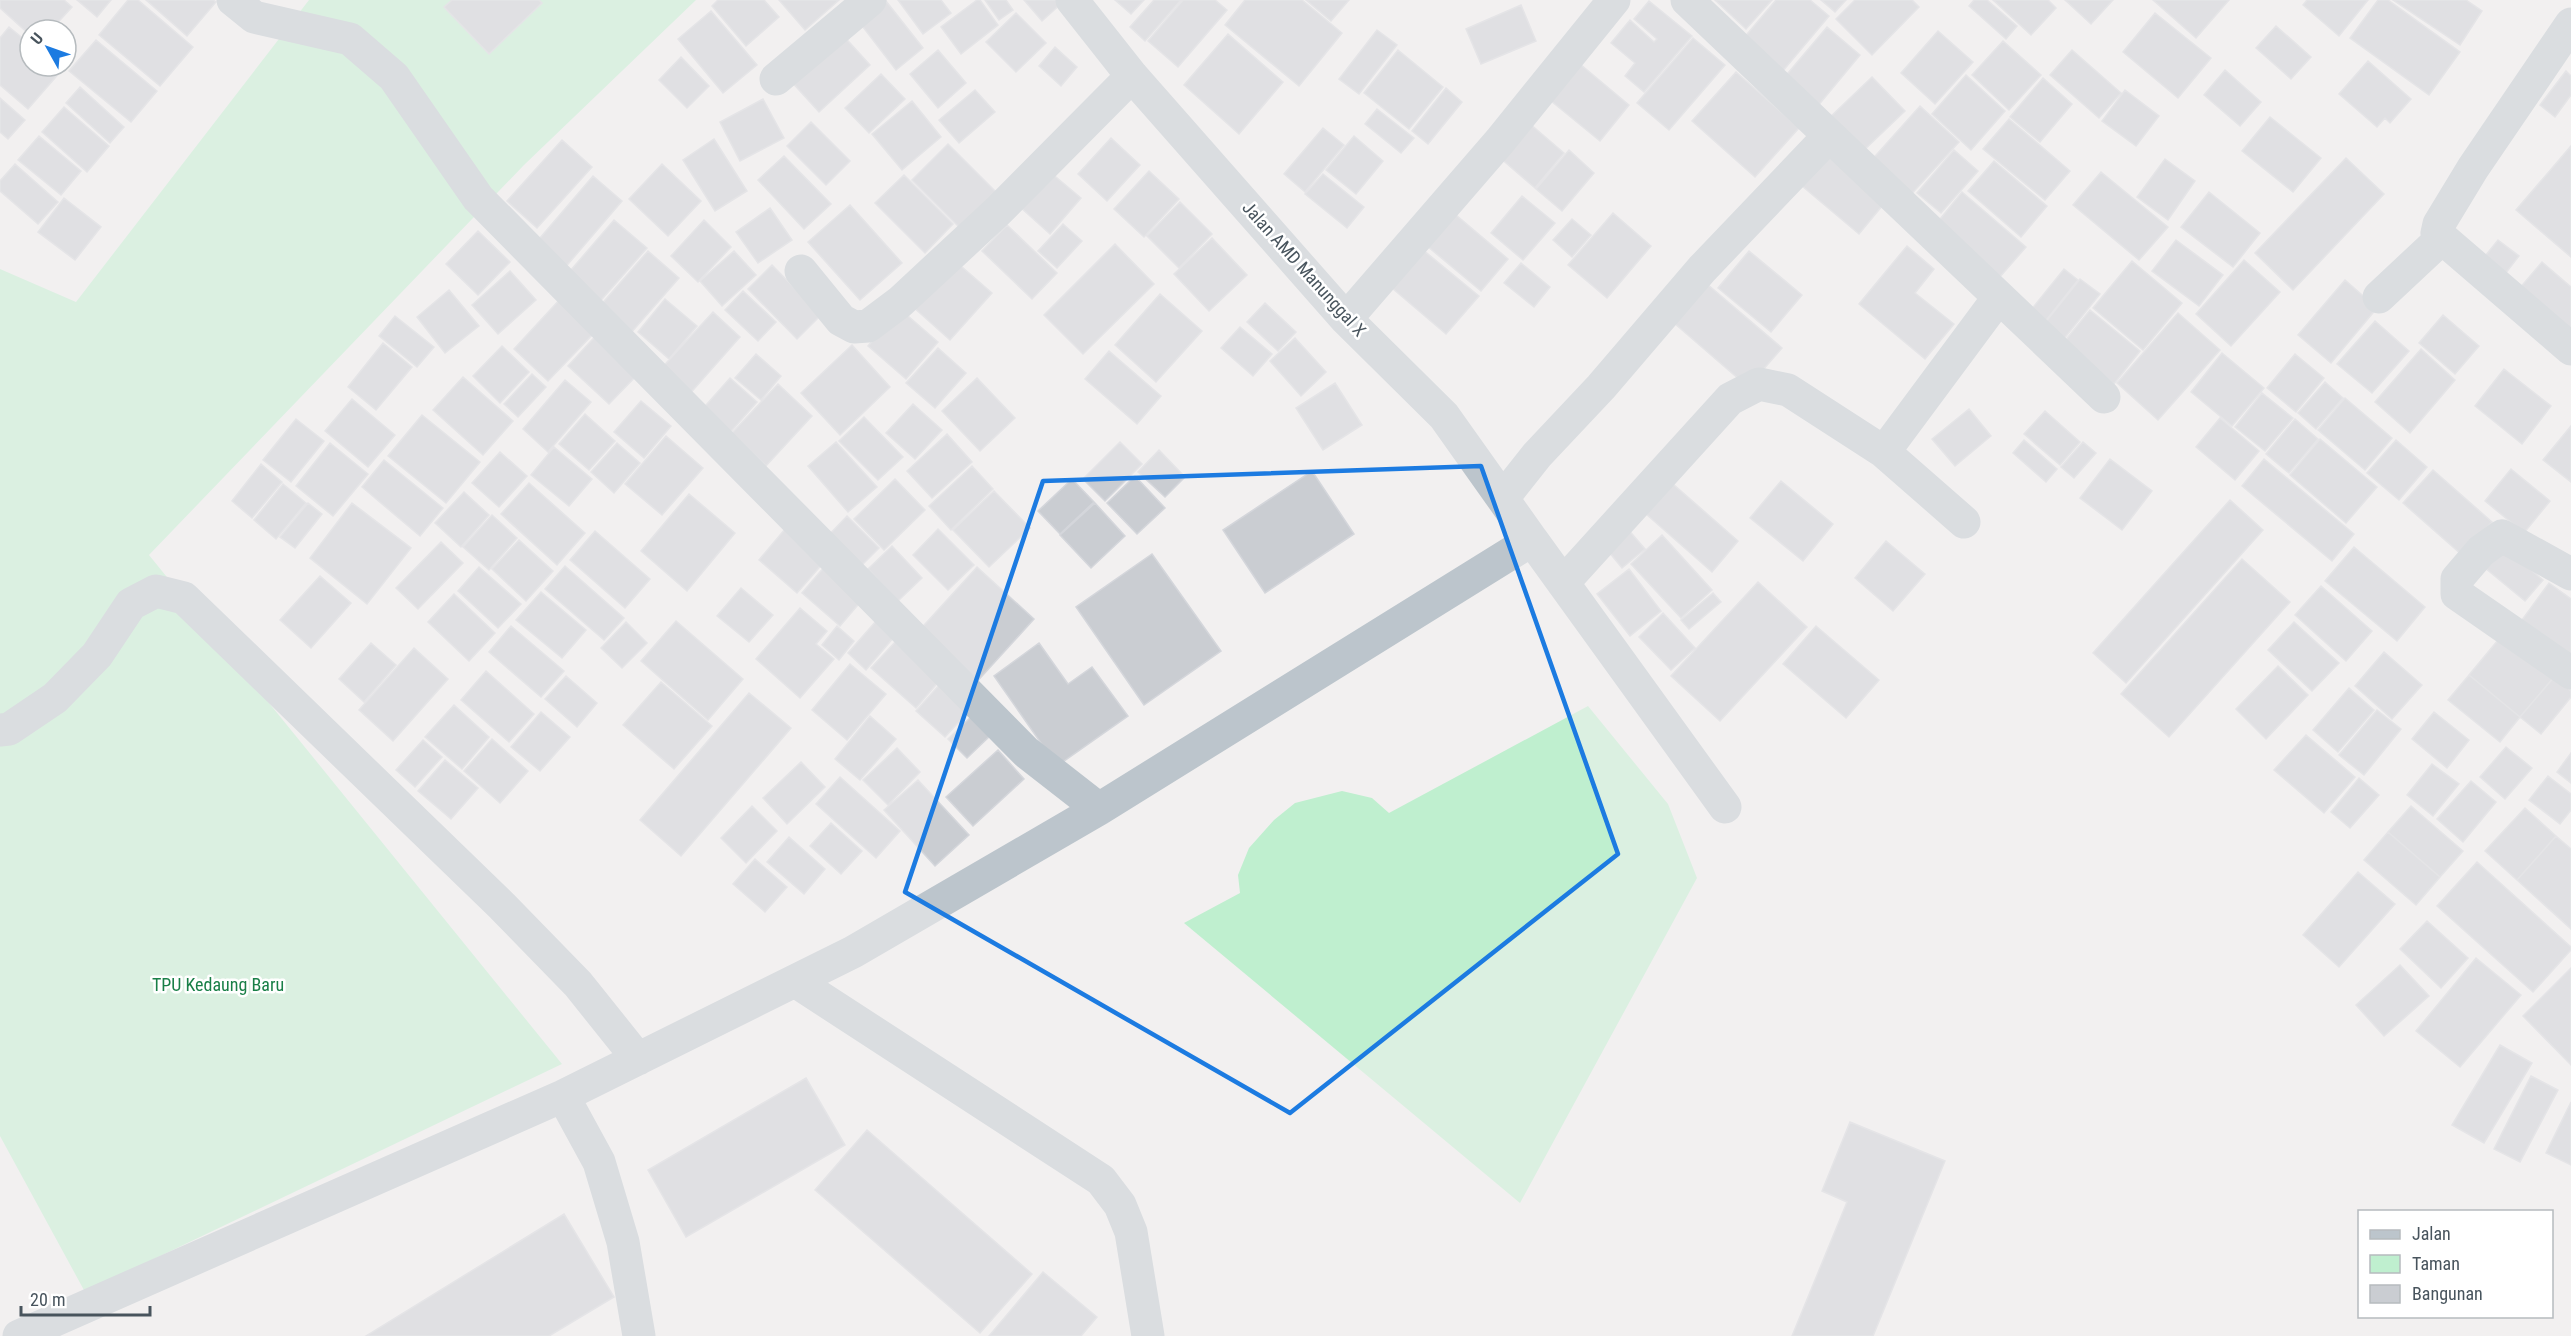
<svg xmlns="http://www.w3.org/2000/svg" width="2571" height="1336" font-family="'Roboto Condensed',sans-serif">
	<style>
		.green { fill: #bfefcf }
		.building { fill: #cacdd2; stroke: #d4d6db; stroke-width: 1.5 }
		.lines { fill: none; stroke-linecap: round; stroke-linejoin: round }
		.minor { stroke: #bcc5cc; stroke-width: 33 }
		.marked { fill: none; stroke: #1c7be1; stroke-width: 4.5; stroke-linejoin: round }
		.labels { text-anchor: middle; stroke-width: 5; stroke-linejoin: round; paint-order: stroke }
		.street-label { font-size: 18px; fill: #48545d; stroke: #fff }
		.park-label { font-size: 18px; fill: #197f47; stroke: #fff }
	</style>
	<rect width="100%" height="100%" fill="#f2f0f0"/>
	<path class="green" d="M309 0H696L524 165 149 555 562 1064 85 1292 0 1136V269L76 302Z
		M1588 706 1668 804 1697 878 1520 1203 1184 923 1240 893 1238 875 1249 848 1274 820 1295 803 1342 791 1372 798 1389 813Z"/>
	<path class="building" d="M0 0H64L72 7 51 30H30V35L0 8Z
		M77 0H111L97 17Z
		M128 0H138L193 47 160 86 99 35Z
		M146 0H213L216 2 187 36Z
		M452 0H539L542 3 489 54 444 7Z
		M718 0H764L779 17 746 46 712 6Z
		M779 0H839L805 30Z
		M898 0H941L951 13 923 34Z
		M977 0H980L998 25 961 54 941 27Z
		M985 0H1006L1013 10 999 20Z
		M1024 0H1060L1062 3 1042 21Z
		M1115 0H1144L1131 14Z
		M1154 0H1181L1145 41 1130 27Z
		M1183 0H1215L1227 10 1178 67 1148 41Z
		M1245 0H1302L1342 33 1299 86 1225 25Z
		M1306 0H1349L1331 21Z
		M1715 0H1772L1746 29Z
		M1776 0H1810L1829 16 1782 72 1743 39Z
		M1821 0H1846L1835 12Z
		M1855 0H1912L1919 7 1872 55 1836 19Z
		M1974 0H1987L2017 26 2006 39 1969 6Z
		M1993 0H2048L2056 8 2031 35Z
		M2065 0H2113L2091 24Z
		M2153 0H2229L2196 38Z
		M2307 0H2368L2339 36 2303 5Z
		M2378 0H2388L2460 52 2429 95 2350 38Z
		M2393 0H2466L2482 11 2460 45Z
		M886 1 923 48 896 70 859 22Z
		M1649 1 1692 36 1644 92 1625 76 1635 63 1611 43 1630 20 1654 42 1657 39 1634 19Z
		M1521 5 1536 41 1481 64 1466 29Z
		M711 11 757 65 723 93 678 39Z
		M1016 13 1046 43 1016 72 986 42Z
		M2155 13 2211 58 2178 98 2123 52Z
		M2276 26 2311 57 2291 79 2256 48Z
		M9 27 30 44V66H55L61 71 28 109 0 85V38Z
		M1827 27 1860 55 1817 107 1783 79Z
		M1377 30 1397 45 1359 94 1339 79Z
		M1938 31 1973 62 1935 104 1901 73Z
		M840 32 870 65 819 112 789 79Z
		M1228 34 1283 82 1239 134 1184 85Z
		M1693 38 1725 65 1669 130 1637 103Z
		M96 40 157 91 131 122 69 71Z
		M2003 41 2041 75 2009 110 1972 75Z
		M1055 47 1077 67 1061 86 1039 66Z
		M938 50 966 83 938 108 910 74Z
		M1398 50 1443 87 1409 129 1364 93Z
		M2072 50 2121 93 2099 118 2050 75Z
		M681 57 709 86 687 108 659 80Z
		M2368 61 2411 99 2390 123 2385 118 2377 127 2339 94Z
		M1580 64 1629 105 1600 141 1551 101Z
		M2225 70 2261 102 2240 126 2204 95Z
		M2566 71 2571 76V95L2555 117 2540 105Z
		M1736 72 1799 128 1755 177 1692 121Z
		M881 74 905 99 869 133 845 108Z
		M1966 75 2005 111 1971 150 1932 114Z
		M1872 77 1905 111 1860 154 1827 120Z
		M2043 78 2072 104 2040 142 2010 117Z
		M80 87 124 127 110 143 66 103Z
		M1446 88 1462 102 1428 144 1412 131Z
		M975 90 995 112 959 143 939 120Z
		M2125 90 2159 116 2136 146 2102 121Z
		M0 98 25 120 8 139 0 132Z
		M763 99 784 138 740 161 720 122Z
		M912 101 941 137 902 170 872 134Z
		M1920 106 1959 142 1907 199 1869 163Z
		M64 107 109 146 87 172 42 132Z
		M1377 109 1414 138 1401 153 1365 124Z
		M2270 117 2321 158 2293 192 2242 151Z
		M2009 119 2070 171 2045 200 1983 149Z
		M811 122 850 161 826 185 787 146Z
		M1529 123 1564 153 1535 188 1499 157Z
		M1323 128 1344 145 1305 192 1284 174Z
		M39 136 81 171 61 195 18 160Z
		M1354 136 1383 161 1356 194 1326 170Z
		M1111 138 1140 165 1107 201 1078 174Z
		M714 139 747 191 715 211 683 160Z
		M562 140 592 167 537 228 507 201Z
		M948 144 1000 196 964 232 912 180Z
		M2571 146V257L2516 210Z
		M1569 150 1594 173 1562 211 1536 189Z
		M1954 150 1978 171 1941 213 1917 193Z
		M1831 153 1887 200 1859 234 1802 186Z
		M784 156 831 204 804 229 758 180Z
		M2346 158 2384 194 2293 290 2255 253Z
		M2165 159 2195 181 2168 220 2137 197Z
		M1994 161 2047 206 2021 237 1968 191Z
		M15 164 58 202 38 224 0 191V181Z
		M662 164 701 201 668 236 629 199Z
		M1149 171 1179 199 1144 237 1114 209Z
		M1050 172 1081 198 1050 234 1020 207Z
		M2101 172 2168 227 2139 260 2073 205Z
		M1323 174 1364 207 1347 228 1305 194Z
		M904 175 953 224 925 253 875 203Z
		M593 176 622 201 563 270 534 245Z
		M1962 192 2026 247 1999 278 1936 224Z
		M2209 192 2260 233 2233 267 2181 227Z
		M1522 196 1555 223 1523 260 1491 233Z
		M64 198 101 227 75 260 38 232Z
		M1180 202 1212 234 1179 268 1147 236Z
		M850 205 902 263 860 300 808 242Z
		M770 208 792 240 758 263 736 232Z
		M1449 209 1508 259 1481 291 1421 241Z
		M1613 213 1651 246 1607 298 1568 265Z
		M1572 219 1591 235 1572 257 1553 240Z
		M614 220 647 248 596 306 564 278Z
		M704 220 731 247 698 282 671 256Z
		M1063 224 1082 241 1057 268 1038 251Z
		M1007 225 1057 273 1032 299 982 251Z
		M478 231 510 262 478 295 446 264Z
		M1212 238 1247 275 1209 311 1174 274Z
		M2176 240 2223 275 2199 306 2152 271Z
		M2498 240 2519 256 2502 278 2481 261Z
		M1115 244 1154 284 1083 354 1044 315Z
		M1417 245 1479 296 1446 334 1386 283Z
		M1907 246 1934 269 1915 293 1954 324 1925 359 1859 304Z
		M648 251 679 278 630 334 599 307Z
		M734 251 756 275 722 306 700 281Z
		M1749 251 1802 295 1771 332 1718 288Z
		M954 260 992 293 950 340 912 306Z
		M2244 260 2280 292 2231 346 2196 314Z
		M2132 261 2182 303 2143 350 2093 308Z
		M2542 262 2571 287V340L2512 297Z
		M1521 263 1550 287 1534 307 1504 283Z
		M772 265 821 315 797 339 748 289Z
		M2064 269 2078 280 2040 328 2026 316Z
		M510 271 536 300 498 334 472 305Z
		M1700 278 1782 348 1748 387 1667 317Z
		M2080 279 2100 294 2059 345 2040 329Z
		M2345 280 2377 308 2331 363 2298 335Z
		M449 290 479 326 445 353 417 317Z
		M743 291 776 322 758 341 725 310Z
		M1160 294 1202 331 1156 382 1115 345Z
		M562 297 597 330 548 381 514 349Z
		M665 299 697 326 669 359 638 332Z
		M1265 303 1296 332 1278 351 1247 322Z
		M900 309 938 342 906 379 868 346Z
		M2090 310 2140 351 2114 384 2064 342Z
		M713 312 740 337 687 397 658 372Z
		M2178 313 2220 350 2158 420 2117 383Z
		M2443 315 2479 346 2455 374 2419 343Z
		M395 316 434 347 417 367 379 336Z
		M2375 321 2409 351 2372 393 2337 364Z
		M1240 327 1272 354 1253 376 1221 348Z
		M601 330 643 369 609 404 568 366Z
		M1295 338 1326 372 1301 396 1270 361Z
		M383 343 412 367 376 410 348 387Z
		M852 345 890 387 840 435 801 393Z
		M502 346 529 372 500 403 473 376Z
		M938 348 966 373 935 408 906 383Z
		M2421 349 2455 380 2410 433 2375 402Z
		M1109 351 1161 396 1137 424 1085 379Z
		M2222 353 2264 388 2232 426 2191 392Z
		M756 354 781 376 761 400 735 378Z
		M2295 354 2324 378 2296 412 2267 388Z
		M2504 369 2551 406 2522 444 2475 406Z
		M532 374 546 387 518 417 504 404Z
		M463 377 513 421 483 455 433 410Z
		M730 378 757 402 727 436 699 413Z
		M977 378 1015 418 980 451 942 411Z
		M565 380 591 402 548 452 523 429Z
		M2325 382 2343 398 2316 429 2298 413Z
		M1335 383 1362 425 1323 450 1296 408Z
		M778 384 812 416 766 466 732 433Z
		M2262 393 2293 418 2265 451 2235 427Z
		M2345 398 2392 438 2365 470 2318 430Z
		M352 399 395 435 368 467 325 431Z
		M641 401 671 426 644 458 614 432Z
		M913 404 942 430 915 459 886 433Z
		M1969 409 1991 436 1955 466 1932 439Z
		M2045 411 2080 442 2060 465 2024 434Z
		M585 414 615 441 589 470 559 444Z
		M422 415 480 462 446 503 388 456Z
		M864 417 903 457 878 480 839 441Z
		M2220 418 2259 451 2235 480 2196 447Z
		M296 419 324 441 291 482 263 460Z
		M2295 419 2318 439 2289 473 2266 454Z
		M2571 426V482L2543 460Z
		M947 434 972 462 932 498 907 471Z
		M666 436 703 468 662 515 625 484Z
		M2320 439 2377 487 2346 523 2290 475Z
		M2024 440 2057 469 2046 482 2013 453Z
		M2396 440 2427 467 2399 500 2367 473Z
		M836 442 877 487 848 512 808 466Z
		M1120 442 1142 464 1105 501 1083 479Z
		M2083 442 2096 453 2074 478 2061 467Z
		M330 443 368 474 333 516 296 486Z
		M617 443 640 463 614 493 591 472Z
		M554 447 592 479 569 506 531 475Z
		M1159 450 1185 477 1165 497 1138 472Z
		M500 452 527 476 499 507 472 483Z
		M2110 459 2152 491 2122 530 2080 498Z
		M2264 459 2354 534 2332 561 2242 486Z
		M384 460 443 508 420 536 362 487Z
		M261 464 282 482 252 518 232 501Z
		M972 466 993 489 951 530 929 506Z
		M2511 469 2550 501 2524 533 2485 501Z
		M2433 470 2492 522 2462 555 2403 503Z
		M1312 471 1354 534 1265 593 1223 530Z
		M1135 476 1165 508 1137 534 1107 503Z
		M895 479 925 510 884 550 854 519Z
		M1072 479 1094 502 1060 534 1038 511Z
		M1781 481 1833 524 1803 561 1750 518Z
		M529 483 585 533 557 565 501 514Z
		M283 484 306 503 276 539 254 520Z
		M1673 484 1738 541 1712 572 1646 514Z
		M994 491 1030 528 989 567 953 530Z
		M464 492 489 515 461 547 435 523Z
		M689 494 735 533 687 591 641 551Z
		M2230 500 2263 530 2126 683 2093 653Z
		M308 503 322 514 295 548 280 537Z
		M352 503 411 548 367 604 310 558Z
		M1095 503 1125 536 1091 568 1060 535Z
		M492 515 517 538 489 570 463 547Z
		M847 516 879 548 856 571 824 540Z
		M1626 527 1645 549 1622 568 1604 546Z
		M785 529 824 562 797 593 759 560Z
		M938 529 974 565 948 590 913 555Z
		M595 531 650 579 625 608 570 560Z
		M1662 535 1712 590 1681 618 1631 564Z
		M519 540 553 571 526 601 492 569Z
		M1886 541 1925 574 1893 611 1855 578Z
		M441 542 463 563 418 609 396 588Z
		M892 546 922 578 898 601 868 569Z
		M2354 547 2425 607 2397 641 2325 581Z
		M2504 547 2543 580 2525 601 2485 568Z
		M1152 554 1221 651 1144 705 1076 607Z
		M2242 559 2290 602 2169 737 2121 694Z
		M565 566 624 618 604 640 545 589Z
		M825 566 863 599 840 626 802 593Z
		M479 567 521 604 498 628 458 591Z
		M977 567 1034 619 973 686 916 634Z
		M1629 569 1661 611 1630 636 1597 594Z
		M320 576 351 603 311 648 280 620Z
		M1758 582 1807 627 1720 721 1671 676Z
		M2549 583 2571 599V661L2519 624Z
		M2321 586 2372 631 2346 661 2295 615Z
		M741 588 773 615 749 642 717 616Z
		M541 592 586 630 562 658 516 620Z
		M1713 593 1721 602 1689 629 1681 620Z
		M454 594 495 633 469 661 428 622Z
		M800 608 827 631 816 644 834 659 800 698 756 659Z
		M1663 613 1695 648 1671 670 1639 637Z
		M676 621 743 679 708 720 641 661Z
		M876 621 894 637 866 670 848 653Z
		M626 622 647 643 622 668 601 648Z
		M2294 622 2339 663 2312 691 2268 650Z
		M511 626 564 671 541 697 489 652Z
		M837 626 854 641 839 660 822 645Z
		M1816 626 1879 680 1846 718 1783 664Z
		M2503 634 2554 677 2520 717 2469 675Z
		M896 641 940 680 916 708 871 668Z
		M371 643 396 665 364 702 339 679Z
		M1039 643 1068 684 1092 667 1128 716 1057 766 994 676Z
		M414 648 448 679 393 741 359 710Z
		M2384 652 2422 685 2392 719 2355 686Z
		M850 664 886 694 847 740 812 710Z
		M2278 666 2308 695 2266 739 2236 709Z
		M486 671 534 714 509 742 461 700Z
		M2469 675 2520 717 2500 742 2448 700Z
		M566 676 597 703 577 727 545 699Z
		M2554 677 2571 691V697L2541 734 2520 717Z
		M661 682 712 726 674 769 623 725Z
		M940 684 969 711 945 737 916 711Z
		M2349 688 2374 710 2338 752 2313 730Z
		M749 693 791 728 681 856 640 820Z
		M454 705 489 737 462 769 425 737Z
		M2377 710 2401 729 2364 775 2339 755Z
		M541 712 570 737 540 771 511 747Z
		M2434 712 2469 740 2447 768 2412 739Z
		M973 715 992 734 967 758 948 739Z
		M870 716 896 739 860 780 835 759Z
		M2306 735 2355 777 2324 813 2274 770Z
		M492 739 528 771 500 803 464 771Z
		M423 740 442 757 415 787 396 770Z
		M2506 747 2532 768 2505 799 2480 777Z
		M897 748 920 772 888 805 863 780Z
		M998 750 1024 779 973 826 946 797Z
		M2571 753V783L2557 772Z
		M445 760 478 788 451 819 418 791Z
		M801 762 825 787 787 824 763 798Z
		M2432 764 2459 784 2433 816 2407 795Z
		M2548 776 2571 794V810L2560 824 2529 800Z
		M840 777 900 831 876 858 816 804Z
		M2359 778 2379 795 2350 828 2331 812Z
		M918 780 969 835 935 866 884 810Z
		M2471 781 2496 802 2463 842 2437 819Z
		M752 806 777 831 746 863 721 838Z
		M2411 806 2463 851 2440 877 2388 832Z
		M2525 808 2556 836 2517 880 2485 851Z
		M831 823 862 851 841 874 810 846Z
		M2388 832 2440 877 2416 905 2364 860Z
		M2556 836 2571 849V929L2517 880Z
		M789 837 825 869 804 894 767 862Z
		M755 859 787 887 765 912 733 884Z
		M2477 862 2571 947V950L2533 992 2437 906Z
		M2358 872 2395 904 2339 967 2303 935Z
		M2427 921 2468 958 2441 988 2400 949Z
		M2476 958 2521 995 2460 1067 2416 1031Z
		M2400 965 2429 996 2384 1036 2356 1005Z
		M2571 968V1065L2523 1016Z
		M2500 1045 2532 1063 2484 1143 2452 1125Z
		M2531 1076 2558 1090 2520 1162 2494 1149Z
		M806 1078 845 1145 686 1237 648 1170Z
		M2571 1102V1165L2546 1153Z
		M1850 1122 1945 1161 1873 1336H1792L1847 1202 1822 1191Z
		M867 1130 1032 1274 980 1333 815 1190Z
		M564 1214 614 1297 549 1336H366Z
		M1043 1272 1097 1317 1081 1336H989Z"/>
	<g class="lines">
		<path class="minor" d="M233 0 254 17 350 39 394 77 478 198 1026 752 1099 809
			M1072 0 1132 76 1346 319 1444 416 1532 540
			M1687 0 1999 297
			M776 79 870 0
			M2442 238 2571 349
			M801 271 841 320 854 327 868 326 900 302 998 211 1132 76
			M2379 297 2442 238 2437 233 2439 224 2473 168 2571 24
			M1346 319 1500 141 1614 0
			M1884 452 1999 297 2104 397
			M1503 498 1537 455 1601 387 1702 269 1829 136
			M2571 574 2502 536 2481 551 2457 579V594L2571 673
			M1563 583 1730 399 1759 384 1788 390 1884 452 1964 522
			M0 730 9 729 55 698 97 655 131 604 156 591 184 598 502 906 578 984 638 1059
			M795 981 1101 1180 1120 1205 1131 1232 1148 1336
			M563 1096 599 1162 623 1242 639 1336
			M19 1336 563 1096 853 952 1099 809 1532 540 1725 807"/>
	</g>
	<path d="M0 0H2571V1336H0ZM1481 466 1618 854 1290 1113 905 892 1043 481Z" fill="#f2f0f0" fill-opacity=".55" fill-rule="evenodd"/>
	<path class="marked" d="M1481 466 1618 854 1290 1113 905 892 1043 481Z"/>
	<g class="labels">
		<g class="street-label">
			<text transform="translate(1304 269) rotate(48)" y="6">Jalan AMD Manunggal X</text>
		</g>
		<g class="park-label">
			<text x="218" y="991">TPU Kedaung Baru</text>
		</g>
	</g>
	<rect x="2358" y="1210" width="195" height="108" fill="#ffffff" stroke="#b6bbbe" stroke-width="1.5"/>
	<rect x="2370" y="1230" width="30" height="9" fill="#bcc5cc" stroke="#b6bbbe" stroke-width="1.5"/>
	<text x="2412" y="1240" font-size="18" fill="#48545d">Jalan</text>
	<rect x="2370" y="1255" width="30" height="18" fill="#bfefcf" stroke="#b6bbbe" stroke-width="1.5"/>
	<text x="2412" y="1270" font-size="18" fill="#48545d">Taman</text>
	<rect x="2370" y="1285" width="30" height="18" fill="#cacdd2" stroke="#b6bbbe" stroke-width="1.5"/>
	<text x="2412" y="1300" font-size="18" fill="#48545d">Bangunan</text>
	<g transform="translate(48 48) rotate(310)"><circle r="28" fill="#ffffff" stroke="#b6bbbe" stroke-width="1.5"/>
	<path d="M0-4.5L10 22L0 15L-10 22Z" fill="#1c7be1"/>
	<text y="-9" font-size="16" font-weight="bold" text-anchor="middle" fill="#48545d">U</text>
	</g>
	<path d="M21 1306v9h129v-9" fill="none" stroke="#48545d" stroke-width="3"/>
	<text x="30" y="1306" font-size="18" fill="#48545d" stroke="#ffffff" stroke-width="4.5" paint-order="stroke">20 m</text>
</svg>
